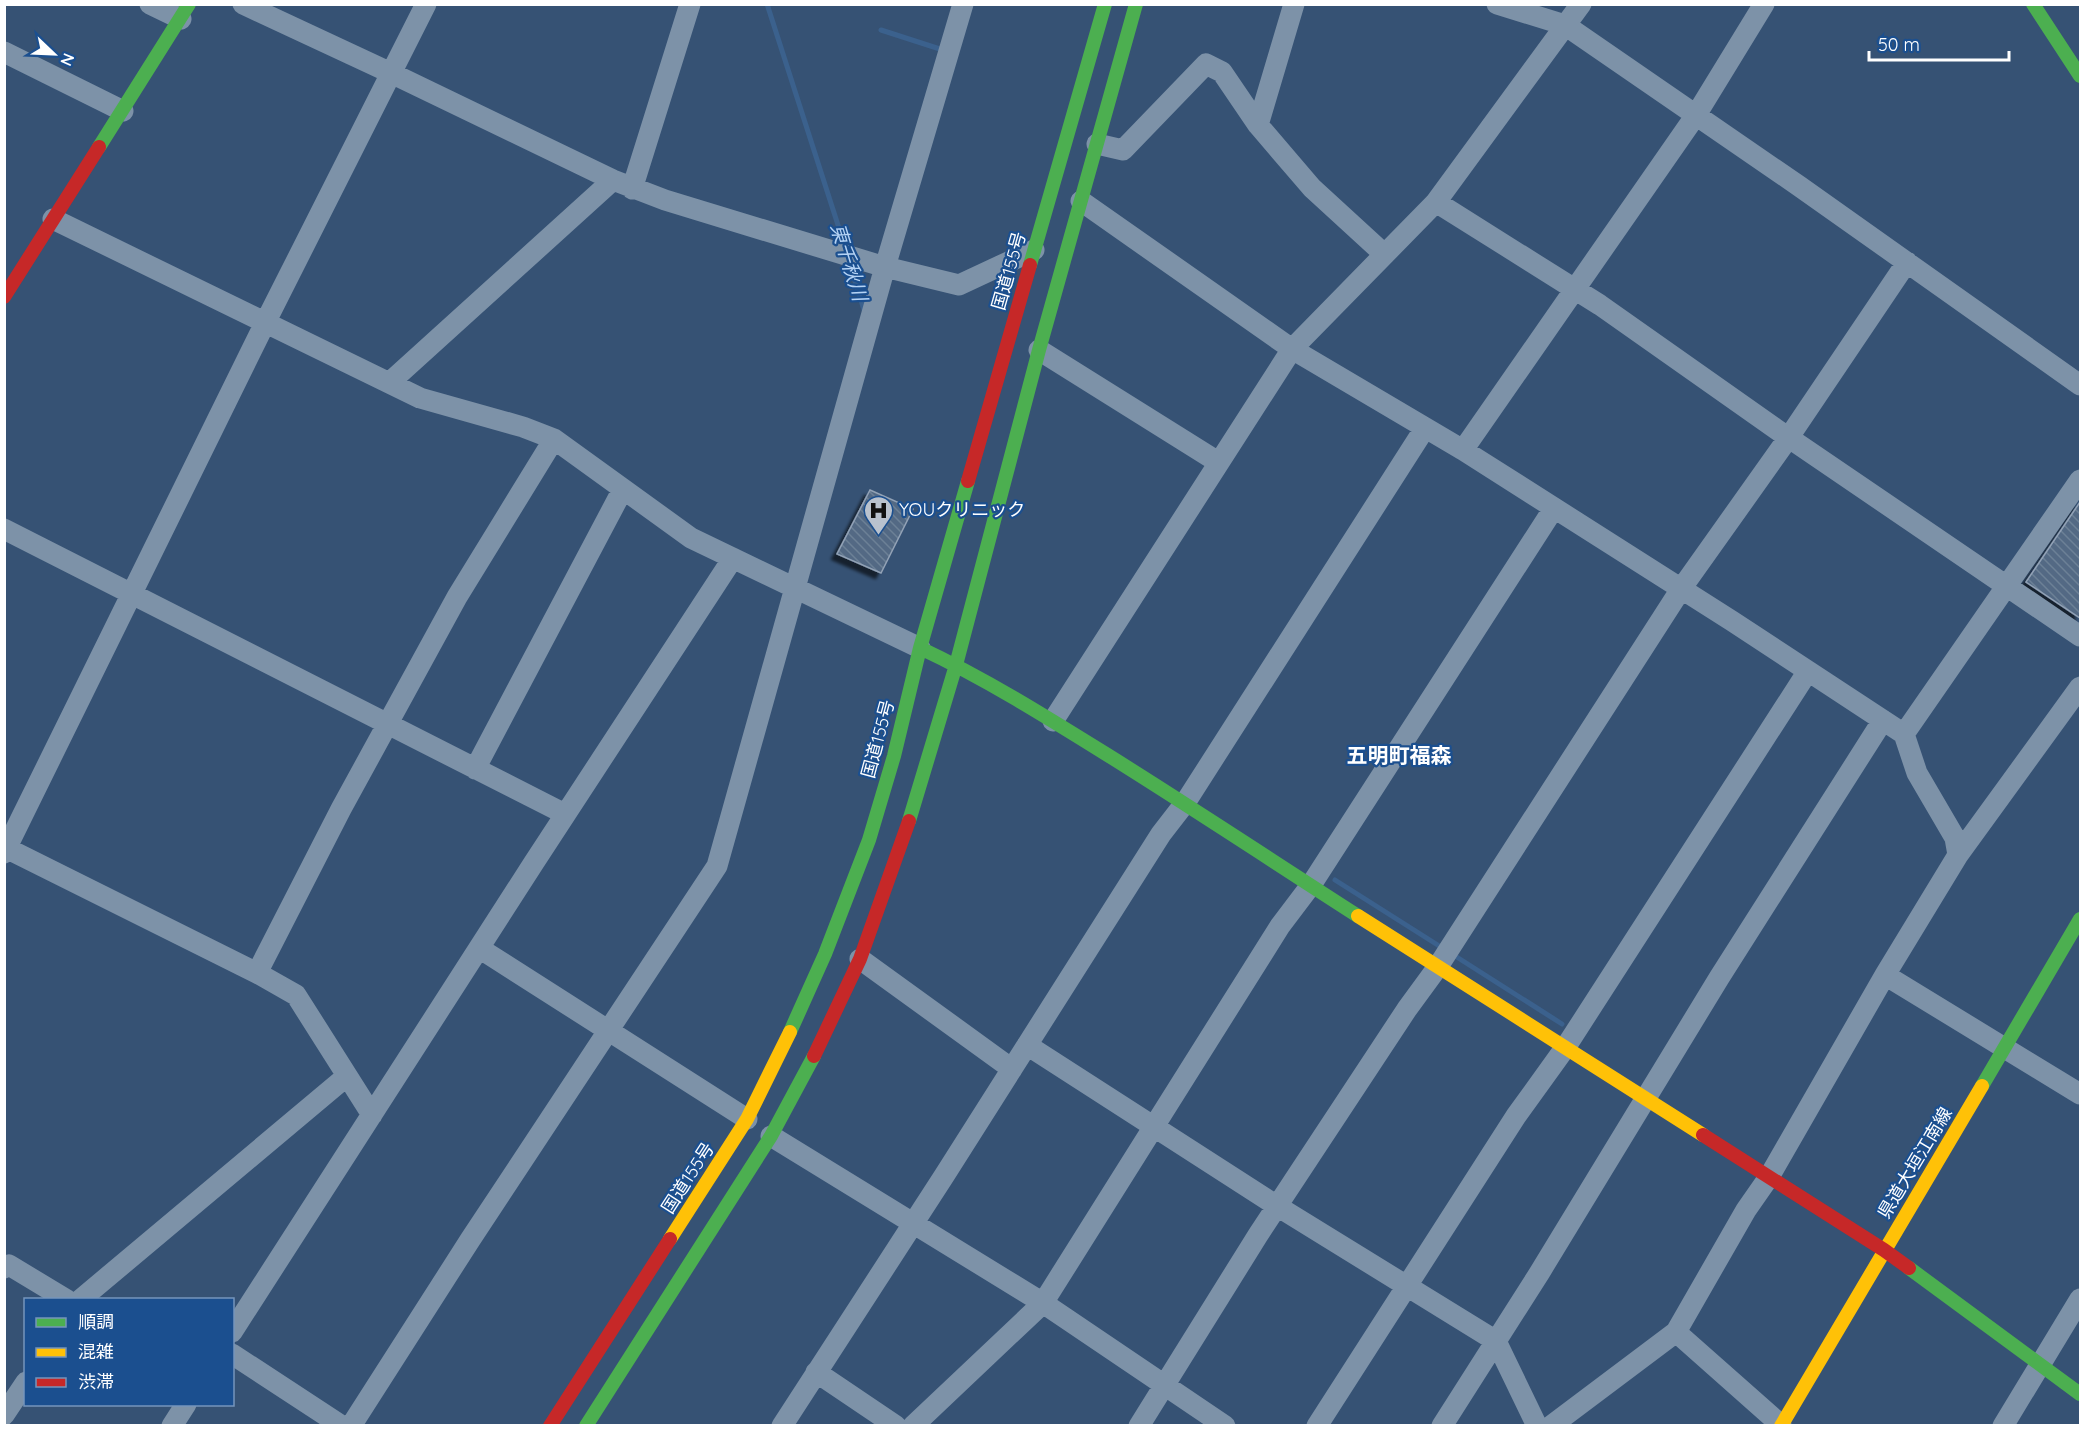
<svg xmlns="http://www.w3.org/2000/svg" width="2085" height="1430" font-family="Quicksand,'Noto Sans JP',sans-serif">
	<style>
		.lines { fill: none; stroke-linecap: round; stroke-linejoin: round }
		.stream { stroke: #3b618d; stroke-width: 5 }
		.building { fill: url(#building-back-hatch); stroke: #92a2b6; stroke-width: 1.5; filter: url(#shadow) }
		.street { stroke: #7d92a8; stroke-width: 21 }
		.fast { stroke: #4caf50; stroke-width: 14 }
		.slow { stroke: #ffc107; stroke-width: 14 }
		.jam { stroke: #c62828; stroke-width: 14 }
		.labels { text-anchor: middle; stroke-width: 4.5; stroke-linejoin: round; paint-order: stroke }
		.street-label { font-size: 18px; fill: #fff; stroke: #1b4f8f }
		.poi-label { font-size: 18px; fill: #fff; stroke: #1b4f8f; text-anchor: start }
		.water-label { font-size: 20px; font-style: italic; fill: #b5d3f5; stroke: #1b4f8f }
		.quarter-label { font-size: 21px; font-weight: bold; fill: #fff; stroke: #1b4f8f }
	</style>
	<defs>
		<pattern id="building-back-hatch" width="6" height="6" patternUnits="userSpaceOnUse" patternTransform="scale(1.5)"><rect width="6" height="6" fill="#526984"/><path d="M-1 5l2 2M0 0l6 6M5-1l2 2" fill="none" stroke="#6c8096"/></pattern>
		<filter id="shadow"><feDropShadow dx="-5.5" dy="5.5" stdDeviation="1.5" flood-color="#0009"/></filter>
	</defs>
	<rect width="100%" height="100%" fill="#365274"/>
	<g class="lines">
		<path class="stream" d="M767 4 846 250
			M881 30 943 50V52
			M849 262 864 310
			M1335 880 1444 949
			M1452 954 1562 1024"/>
	</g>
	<path class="building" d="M870 490 913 509 881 573 837 554Z
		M2080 502V618L2026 582Z"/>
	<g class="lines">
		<path class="street" d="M150 4 181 19
			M243 4 391 73 613 180 665 200 885 267 959 285 1034 250
			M1497 4 1565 25 1799 186 2080 385
			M4 52 123 111
			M1258 125 1294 4
			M1097 144 1123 150 1206 64 1222 72 1258 125 1312 188 1384 254
			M632 189 690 4
			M1081 201 1292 349 1463 450 1732 621 1904 734
			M1436 202 1600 305 1776 429 2080 636
			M53 219 420 398 523 427 554 439 691 538 920 648
			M1039 350 1218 462
			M389 383 613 180
			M1463 450 1696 115 1764 4
			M4 529 565 814
			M1053 721 1292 349 1436 202 1581 4
			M475 769 623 489
			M4 847 257 973 296 995 372 1115
			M4 853 265 323 426 4
			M1958 855 2080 687
			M479 948 747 1119
			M860 959 1012 1069
			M257 973 341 809 457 597 554 439
			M1885 975 2080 1094
			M1027 1045 1277 1206 1496 1341 1537 1426
			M771 1136 1043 1303 1225 1426
			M4 1268 9 1265 67 1300
			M80 1300 347 1076
			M232 1332 533 864 733 558
			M1676 1332 1781 1425
			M232 1354 342 1426
			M816 1372 896 1426
			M4 1415 26 1382
			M172 1426 186 1404
			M351 1426 470 1240 717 866 885 267 963 4
			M782 1426 944 1176 1161 834 1185 803 1425 428
			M913 1426 1043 1303 1280 926 1311 885 1554 508
			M1139 1426 1258 1235 1407 1009 1437 968 1681 589 1789 437 1907 262
			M1317 1426 1516 1116 1565 1048 1808 671
			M1442 1426 1540 1272 1719 978 1883 720
			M1551 1426 1676 1332 1746 1210 1769 1177 1885 975 1958 855 1955 838 1917 773 1904 734 2080 480
			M2003 1426 2080 1299"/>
		<path class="fast" d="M2033 4 2080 76
			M99 147 189 4
			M1030 265 1105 4
			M920 648C984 678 1045 716 1106 754 1191 807 1274 862 1358 916
			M909 821 956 665 1039 350 1136 4
			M790 1032 825 954 869 840 894 756 920 648 968 481
			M1982 1086 2080 919
			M1909 1268 2080 1394
			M586 1426 771 1136 814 1056"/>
		<path class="slow" d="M1358 916 1703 1135
			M670 1239 747 1119 790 1032
			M1781 1426 1982 1086"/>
		<path class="jam" d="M4 297 99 147
			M968 481 1030 265
			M814 1056 860 959 909 821
			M1703 1135 1884 1250 1909 1268
			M550 1426 670 1239"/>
	</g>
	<defs>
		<symbol id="hospital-pin" viewBox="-11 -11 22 30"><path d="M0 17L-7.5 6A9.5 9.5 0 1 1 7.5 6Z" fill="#b9c2ce" stroke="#1b4f8f"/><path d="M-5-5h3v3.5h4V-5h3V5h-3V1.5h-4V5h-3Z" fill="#111"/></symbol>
	</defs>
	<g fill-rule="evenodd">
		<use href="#hospital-pin" x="862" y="494" width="33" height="45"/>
	</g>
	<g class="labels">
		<g class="street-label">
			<text transform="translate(1009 271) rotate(-74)" y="6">国道155号</text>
			<text transform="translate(878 739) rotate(-75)" y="6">国道155号</text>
			<text transform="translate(1915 1163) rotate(-59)" y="6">県道大垣江南線</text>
			<text transform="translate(688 1178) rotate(-57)" y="6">国道155号</text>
		</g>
		<g class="poi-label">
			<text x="899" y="516">YOUクリニック</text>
		</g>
		<g class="water-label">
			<text transform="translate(849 262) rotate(73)" y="7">東千秋川</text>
		</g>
		<g class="quarter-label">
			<text x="1399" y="763">五明町福森</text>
		</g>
	</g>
	<rect width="2085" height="1430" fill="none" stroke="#ffffff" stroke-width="12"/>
	<rect x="24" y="1298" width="210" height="108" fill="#1b4f8f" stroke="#7695bc" stroke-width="1.5"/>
	<rect x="36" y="1318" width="30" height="9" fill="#4caf50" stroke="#7695bc" stroke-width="1.5"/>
	<text x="78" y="1328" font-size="18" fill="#ffffff">順調</text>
	<rect x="36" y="1348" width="30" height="9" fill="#ffc107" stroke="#7695bc" stroke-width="1.5"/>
	<text x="78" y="1358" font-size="18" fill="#ffffff">混雑</text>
	<rect x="36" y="1378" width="30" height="9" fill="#c62828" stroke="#7695bc" stroke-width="1.5"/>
	<text x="78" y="1388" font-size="18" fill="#ffffff">渋滞</text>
	<g transform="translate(54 54) rotate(113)" stroke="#1b4f8f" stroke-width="4.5" paint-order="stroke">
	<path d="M0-4.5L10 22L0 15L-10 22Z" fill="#ffffff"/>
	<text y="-9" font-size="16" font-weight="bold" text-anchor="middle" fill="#ffffff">N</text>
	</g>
	<path d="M1869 51v9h140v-9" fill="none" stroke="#ffffff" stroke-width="3"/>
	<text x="1878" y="51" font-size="18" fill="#ffffff" stroke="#1b4f8f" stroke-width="4.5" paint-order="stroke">50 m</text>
</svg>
